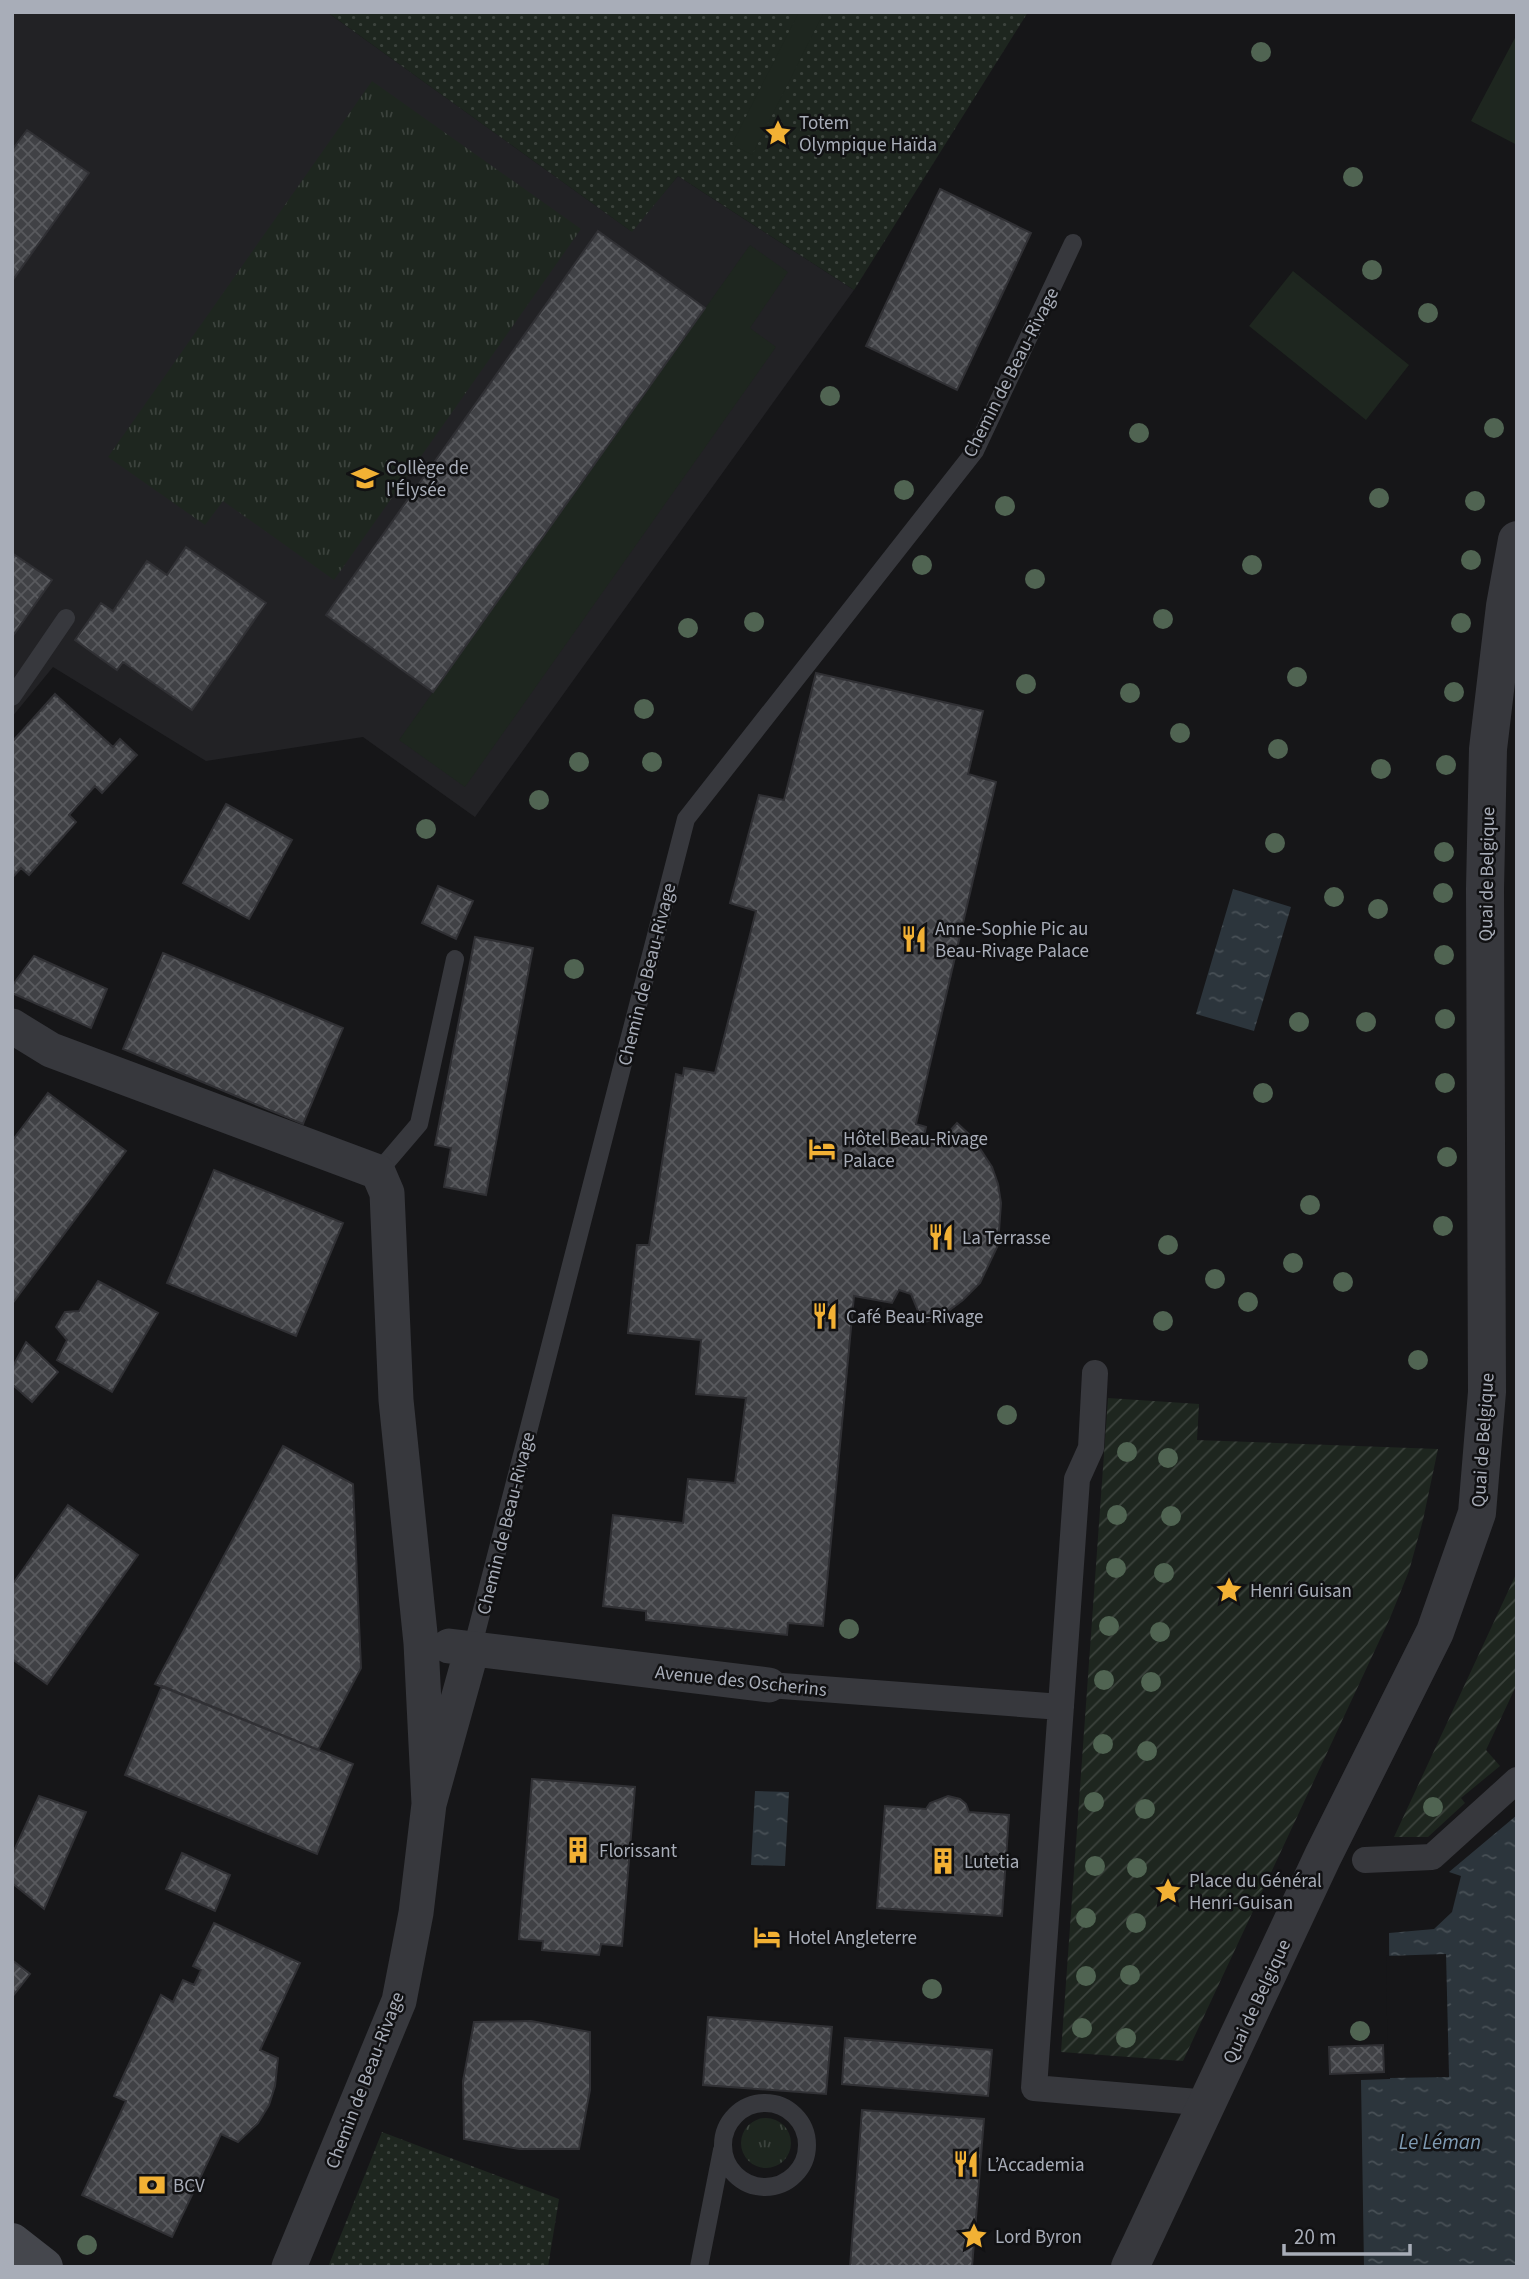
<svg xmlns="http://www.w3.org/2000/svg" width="1529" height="2279" font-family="'Source Sans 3',sans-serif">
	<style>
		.built { fill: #222225 }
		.grass { fill: url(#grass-tufts) }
		.park { fill: url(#park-dots) }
		.garden { fill: url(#garden-furrows) }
		.pitch { fill: #1e261f }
		.water { fill: url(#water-ripples) }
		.pier { fill: #161618 }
		.building { fill: url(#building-cross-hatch); stroke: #303034; stroke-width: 2 }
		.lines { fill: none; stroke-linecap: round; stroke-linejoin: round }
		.service { stroke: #37383d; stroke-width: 18 }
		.pedestrian { stroke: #37383d; stroke-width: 26 }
		.minor { stroke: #37383d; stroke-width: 35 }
		.tertiary { stroke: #37383d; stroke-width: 38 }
		.secondary { stroke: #45474d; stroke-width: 38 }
		.tree { fill: #506452 }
		.labels { text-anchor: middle; stroke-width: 5; stroke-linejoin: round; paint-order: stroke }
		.poi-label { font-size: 19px; fill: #a8adb8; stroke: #111113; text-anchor: start }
		.street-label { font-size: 19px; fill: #a8adb8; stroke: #111113 }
		.water-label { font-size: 21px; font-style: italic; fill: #7f9bb3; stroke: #111113 }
	</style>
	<defs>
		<pattern id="grass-tufts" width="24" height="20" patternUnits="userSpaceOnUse" patternTransform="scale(1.75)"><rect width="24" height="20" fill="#1e261f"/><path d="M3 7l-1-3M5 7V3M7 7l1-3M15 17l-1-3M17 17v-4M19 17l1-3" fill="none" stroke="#3c433d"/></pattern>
		<pattern id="park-dots" width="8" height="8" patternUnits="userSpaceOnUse" patternTransform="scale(1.75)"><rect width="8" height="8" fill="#1e261f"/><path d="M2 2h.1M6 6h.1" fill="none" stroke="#3c433d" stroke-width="1.8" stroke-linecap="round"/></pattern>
		<pattern id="garden-furrows" width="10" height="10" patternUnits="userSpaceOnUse" patternTransform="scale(1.75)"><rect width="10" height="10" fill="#1e261f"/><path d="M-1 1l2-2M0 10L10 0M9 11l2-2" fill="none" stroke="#3c433d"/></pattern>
		<pattern id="water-ripples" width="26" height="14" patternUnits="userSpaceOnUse" patternTransform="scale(1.75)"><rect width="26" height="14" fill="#2c353c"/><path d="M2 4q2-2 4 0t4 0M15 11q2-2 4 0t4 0" fill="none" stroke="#485056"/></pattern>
		<pattern id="building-cross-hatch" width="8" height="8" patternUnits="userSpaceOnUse" patternTransform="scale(1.75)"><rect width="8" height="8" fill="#404145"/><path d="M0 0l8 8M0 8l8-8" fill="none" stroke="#595a5e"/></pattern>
	</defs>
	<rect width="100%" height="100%" fill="#161618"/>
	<path class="built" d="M12 12H327L631 231 678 176 854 290 475 817 363 737 206 761 53 667 12 717Z"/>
	<path class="grass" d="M372 81 581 229 334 580 223 501 205 525 108 457Z
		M741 2143a25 25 0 1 1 50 0a25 25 0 1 1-50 0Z"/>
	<path class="park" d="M327 12H1028L854 290 678 176 632 232Z
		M382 2132 559 2199 548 2267H328Z"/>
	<path class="garden" d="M1108 1398 1199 1404 1197 1440 1438 1449 1423 1520 1409 1571 1390 1618 1183 2061 1061 2052Z
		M1517 1572V1684L1486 1750 1500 1766 1461 1798 1465 1803 1428 1837H1394Z"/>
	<path class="pitch" d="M799 12H824L752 155 732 144Z
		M1517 34V145L1471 121Z
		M750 245 788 272 750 328 776 347 465 787 399 740Z
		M1293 271 1409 365 1366 420 1249 326Z"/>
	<path class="water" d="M1233 889 1291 907 1254 1031 1196 1014Z
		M755 1791 789 1792 785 1866 751 1865Z
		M1517 1815V2267H1364L1361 2080 1390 2079 1389 1933 1434 1929 1452 1912 1461 1876 1449 1872Z"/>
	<path class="pier" d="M1446 1954 1449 2077 1388 2078 1386 1956Z"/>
	<path class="building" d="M27 130 89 173 12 281V150Z
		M940 189 1031 233 957 390 866 346Z
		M598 231 705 308 433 692 326 615Z
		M186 547 266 603 192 710 123 662 117 670 75 640 101 603 113 611 147 561 167 575Z
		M12 553 52 580 12 637Z
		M816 673 983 711 968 774 996 782 916 1124 926 1127 924 1136 939 1143 957 1123 973 1138 992 1167 998 1184 1001 1203 998 1245 980 1283 963 1300 943 1315 923 1323 911 1294 899 1290 892 1303 854 1296 823 1626 788 1623 787 1635 646 1620V1611L603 1606 613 1515 683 1523 688 1479 735 1483 746 1398 696 1394 701 1340 628 1333 637 1245H649L676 1074 683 1076 684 1068 715 1073 756 911 730 903 759 795 784 800Z
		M55 694 113 747 120 739 137 755 102 793 95 786 69 815 76 822 29 875 21 868 12 878V742Z
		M226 804 292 840 249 919 183 883Z
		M438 886 473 901 456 939 422 923Z
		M475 937 533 948 486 1195 444 1187 451 1148 435 1145Z
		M163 953 343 1028 303 1124 123 1049Z
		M34 956 107 989 91 1028 12 993V986Z
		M48 1093 126 1151 12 1304V1141Z
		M214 1170 343 1223 296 1336 167 1283Z
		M98 1281 158 1313 112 1392 57 1360 67 1340 56 1327 65 1312 79 1311Z
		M26 1342 58 1372 32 1402 12 1384V1368Z
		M283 1446 353 1484 361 1668 318 1750 155 1684Z
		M68 1505 138 1555 47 1684 12 1659V1585Z
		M162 1686 353 1764 317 1854 125 1775Z
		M532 1779 635 1787 622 1946 601 1944 599 1955 542 1950 543 1941 519 1939Z
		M39 1796 86 1812 44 1909 12 1883V1855Z
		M948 1796 960 1799 966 1804 969 1812 1009 1815 1002 1916 877 1908 885 1806 926 1809 930 1803Z
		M182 1853 230 1875 215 1911 166 1889Z
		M214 1923 300 1963 260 2050 278 2058 275 2086 269 2105 258 2123 238 2142 221 2134 172 2237 82 2195 126 2101 114 2096 161 1995 173 2002 183 1980 194 1985 201 1970 193 1966Z
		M12 1960 30 1974 12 1997Z
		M708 2017 832 2027 826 2094 703 2085Z
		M531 2021 590 2032V2090L579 2149H519L464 2139 463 2081 474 2022Z
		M845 2038 992 2050 988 2096 842 2084Z
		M1383 2045 1384 2072 1330 2074 1329 2047Z
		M862 2110 984 2119 972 2267H850Z"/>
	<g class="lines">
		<path class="service" d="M12 697 66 618
			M378 1172 419 1124 455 959
			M472 1649 686 819 975 451 1073 243
			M723 2145a42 42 0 1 1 84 0a42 42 0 1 1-84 0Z
			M699 2267 722 2150"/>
		<path class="pedestrian" d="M1095 1373 1091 1448 1077 1479 1034 2088 1209 2103
			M769 1685 1061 1707
			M1365 1860 1432 1857 1517 1780"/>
		<path class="minor" d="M12 1026 51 1050 378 1172 387 1193 396 1400 421 1643 429 1804
			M449 1646 769 1685
			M289 2267 399 2001 416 1913 429 1804 472 1649"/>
		<path class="tertiary" d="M1130 2267 1323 1856 1435 1632 1477 1513 1487 1392 1485 889 1488 749 1505 606 1517 540"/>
		<path class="secondary" d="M12 2242 44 2267"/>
	</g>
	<g class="tree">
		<circle cx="1261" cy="52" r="10"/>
		<circle cx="1353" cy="177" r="10"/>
		<circle cx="1372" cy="270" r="10"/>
		<circle cx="1428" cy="313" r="10"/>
		<circle cx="830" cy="396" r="10"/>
		<circle cx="1494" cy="428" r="10"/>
		<circle cx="1139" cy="433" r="10"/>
		<circle cx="904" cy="490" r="10"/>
		<circle cx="1379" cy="498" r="10"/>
		<circle cx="1475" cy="501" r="10"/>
		<circle cx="1005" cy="506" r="10"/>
		<circle cx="1471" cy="560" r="10"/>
		<circle cx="922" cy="565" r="10"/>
		<circle cx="1252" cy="565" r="10"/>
		<circle cx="1035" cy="579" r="10"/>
		<circle cx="1163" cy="619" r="10"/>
		<circle cx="754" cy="622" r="10"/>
		<circle cx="1461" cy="623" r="10"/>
		<circle cx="688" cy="628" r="10"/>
		<circle cx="1297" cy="677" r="10"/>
		<circle cx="1026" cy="684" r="10"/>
		<circle cx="1454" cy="692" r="10"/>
		<circle cx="1130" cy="693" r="10"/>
		<circle cx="644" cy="709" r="10"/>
		<circle cx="1180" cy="733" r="10"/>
		<circle cx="1278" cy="749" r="10"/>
		<circle cx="579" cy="762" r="10"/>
		<circle cx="652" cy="762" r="10"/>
		<circle cx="1446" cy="765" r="10"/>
		<circle cx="1381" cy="769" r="10"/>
		<circle cx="539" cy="800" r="10"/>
		<circle cx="426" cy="829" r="10"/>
		<circle cx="1275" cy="843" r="10"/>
		<circle cx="1444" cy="852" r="10"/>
		<circle cx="1443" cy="893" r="10"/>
		<circle cx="1334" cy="897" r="10"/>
		<circle cx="1378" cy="909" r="10"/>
		<circle cx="1444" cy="955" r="10"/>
		<circle cx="574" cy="969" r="10"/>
		<circle cx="1445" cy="1019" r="10"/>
		<circle cx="1299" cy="1022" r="10"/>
		<circle cx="1366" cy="1022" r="10"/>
		<circle cx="1445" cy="1083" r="10"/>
		<circle cx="1263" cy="1093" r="10"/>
		<circle cx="1447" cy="1157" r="10"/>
		<circle cx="1310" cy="1205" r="10"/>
		<circle cx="1443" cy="1226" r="10"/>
		<circle cx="1168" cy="1245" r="10"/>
		<circle cx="1293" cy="1263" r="10"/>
		<circle cx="1215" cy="1279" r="10"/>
		<circle cx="1343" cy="1282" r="10"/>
		<circle cx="1248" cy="1302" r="10"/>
		<circle cx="1163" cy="1321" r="10"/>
		<circle cx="1418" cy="1360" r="10"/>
		<circle cx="1007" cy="1415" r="10"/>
		<circle cx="1127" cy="1452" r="10"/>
		<circle cx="1168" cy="1458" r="10"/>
		<circle cx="1117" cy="1515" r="10"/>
		<circle cx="1171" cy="1516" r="10"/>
		<circle cx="1116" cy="1568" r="10"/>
		<circle cx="1164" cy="1573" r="10"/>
		<circle cx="1109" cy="1626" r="10"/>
		<circle cx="849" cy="1629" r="10"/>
		<circle cx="1160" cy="1632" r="10"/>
		<circle cx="1104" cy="1680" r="10"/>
		<circle cx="1151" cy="1682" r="10"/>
		<circle cx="1103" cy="1744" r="10"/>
		<circle cx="1147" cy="1751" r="10"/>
		<circle cx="1094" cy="1802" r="10"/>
		<circle cx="1433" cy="1807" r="10"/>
		<circle cx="1145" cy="1809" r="10"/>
		<circle cx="1095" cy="1866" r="10"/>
		<circle cx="1137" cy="1868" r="10"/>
		<circle cx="1086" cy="1918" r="10"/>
		<circle cx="1136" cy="1923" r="10"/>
		<circle cx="1130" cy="1975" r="10"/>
		<circle cx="1086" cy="1976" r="10"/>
		<circle cx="932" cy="1989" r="10"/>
		<circle cx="1082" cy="2028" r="10"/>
		<circle cx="1360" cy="2031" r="10"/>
		<circle cx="1126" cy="2038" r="10"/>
		<circle cx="87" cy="2245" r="10"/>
	</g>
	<defs>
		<symbol id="sight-bare" viewBox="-9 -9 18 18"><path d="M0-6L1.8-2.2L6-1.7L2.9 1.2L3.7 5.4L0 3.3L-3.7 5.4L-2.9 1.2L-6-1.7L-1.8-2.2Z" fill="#f2b134" stroke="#111113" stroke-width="2.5" paint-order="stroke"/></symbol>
		<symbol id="school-bare" viewBox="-9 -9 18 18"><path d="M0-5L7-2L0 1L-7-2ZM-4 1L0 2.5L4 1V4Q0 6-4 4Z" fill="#f2b134" stroke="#111113" stroke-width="2.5" paint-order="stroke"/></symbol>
		<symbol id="restaurant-bare" viewBox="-9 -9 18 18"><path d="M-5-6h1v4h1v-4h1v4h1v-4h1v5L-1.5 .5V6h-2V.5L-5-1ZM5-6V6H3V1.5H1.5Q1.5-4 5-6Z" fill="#f2b134" stroke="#111113" stroke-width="2.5" paint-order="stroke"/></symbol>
		<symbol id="hotel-bare" viewBox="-9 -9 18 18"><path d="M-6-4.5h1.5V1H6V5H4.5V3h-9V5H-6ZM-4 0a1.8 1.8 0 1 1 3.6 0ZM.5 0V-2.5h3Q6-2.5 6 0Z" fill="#f2b134" stroke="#111113" stroke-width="2.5" paint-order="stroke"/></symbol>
		<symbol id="building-bare" viewBox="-9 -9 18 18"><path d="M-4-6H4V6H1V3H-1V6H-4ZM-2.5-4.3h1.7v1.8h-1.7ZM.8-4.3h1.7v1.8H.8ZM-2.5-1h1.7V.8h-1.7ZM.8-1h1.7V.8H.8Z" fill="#f2b134" stroke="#111113" stroke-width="2.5" paint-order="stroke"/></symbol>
		<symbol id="bank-bare" viewBox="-9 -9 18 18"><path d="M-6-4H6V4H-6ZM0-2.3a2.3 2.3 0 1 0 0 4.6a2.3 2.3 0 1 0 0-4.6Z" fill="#f2b134" stroke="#111113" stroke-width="2.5" paint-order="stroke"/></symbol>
	</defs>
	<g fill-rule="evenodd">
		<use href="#sight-bare" x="759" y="114" width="38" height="38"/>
		<use href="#school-bare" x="346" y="459" width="38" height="38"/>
		<use href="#restaurant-bare" x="895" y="920" width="38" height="38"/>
		<use href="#hotel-bare" x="803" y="1130" width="38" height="38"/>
		<use href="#restaurant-bare" x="922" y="1218" width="38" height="38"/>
		<use href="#restaurant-bare" x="806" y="1297" width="38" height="38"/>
		<use href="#sight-bare" x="1210" y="1571" width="38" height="38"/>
		<use href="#building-bare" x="559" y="1831" width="38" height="38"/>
		<use href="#building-bare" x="924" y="1842" width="38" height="38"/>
		<use href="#sight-bare" x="1149" y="1872" width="38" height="38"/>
		<use href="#hotel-bare" x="748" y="1918" width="38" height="38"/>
		<use href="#restaurant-bare" x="947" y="2145" width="38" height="38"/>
		<use href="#bank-bare" x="133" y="2166" width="38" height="38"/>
		<use href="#sight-bare" x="955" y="2217" width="38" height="38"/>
	</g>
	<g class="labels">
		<g class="poi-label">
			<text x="799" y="129">Totem<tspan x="799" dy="22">Olympique Haïda</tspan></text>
			<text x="386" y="474">Collège de<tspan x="386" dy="22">l'Élysée</tspan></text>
			<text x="935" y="935">Anne-Sophie Pic au<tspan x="935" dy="22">Beau-Rivage Palace</tspan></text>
			<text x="843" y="1145">Hôtel Beau-Rivage<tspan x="843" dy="22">Palace</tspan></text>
			<text x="962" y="1244">La Terrasse</text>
			<text x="846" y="1323">Café Beau-Rivage</text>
			<text x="1250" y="1597">Henri Guisan</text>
			<text x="599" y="1857">Florissant</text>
			<text x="964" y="1868">Lutetia</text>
			<text x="1189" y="1887">Place du Général<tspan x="1189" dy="22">Henri-Guisan</tspan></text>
			<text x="788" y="1944">Hotel Angleterre</text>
			<text x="987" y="2171">L’Accademia</text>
			<text x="173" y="2192">BCV</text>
			<text x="995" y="2243">Lord Byron</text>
		</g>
		<g class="street-label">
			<text transform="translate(1010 372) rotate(-63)" y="7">Chemin de Beau-Rivage</text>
			<text transform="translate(1486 874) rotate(-89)" y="7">Quai de Belgique</text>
			<text transform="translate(646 974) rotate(-76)" y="7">Chemin de Beau-Rivage</text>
			<text transform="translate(1482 1440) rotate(-86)" y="7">Quai de Belgique</text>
			<text transform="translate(505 1523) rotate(-76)" y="7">Chemin de Beau-Rivage</text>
			<text transform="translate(741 1680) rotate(6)" y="7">Avenue des Oscherins</text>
			<text transform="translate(1256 2001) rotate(-65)" y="7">Quai de Belgique</text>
			<text transform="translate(364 2080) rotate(-69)" y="7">Chemin de Beau-Rivage</text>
		</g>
		<g class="water-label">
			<text x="1440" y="2149">Le Léman</text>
		</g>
	</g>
	<rect width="1529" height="2279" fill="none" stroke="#a8adb8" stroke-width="28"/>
	<path d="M1284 2244v10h126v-10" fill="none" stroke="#a8adb8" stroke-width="3.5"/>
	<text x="1294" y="2244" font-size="21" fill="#a8adb8" stroke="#111113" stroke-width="5" paint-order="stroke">20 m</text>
</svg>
